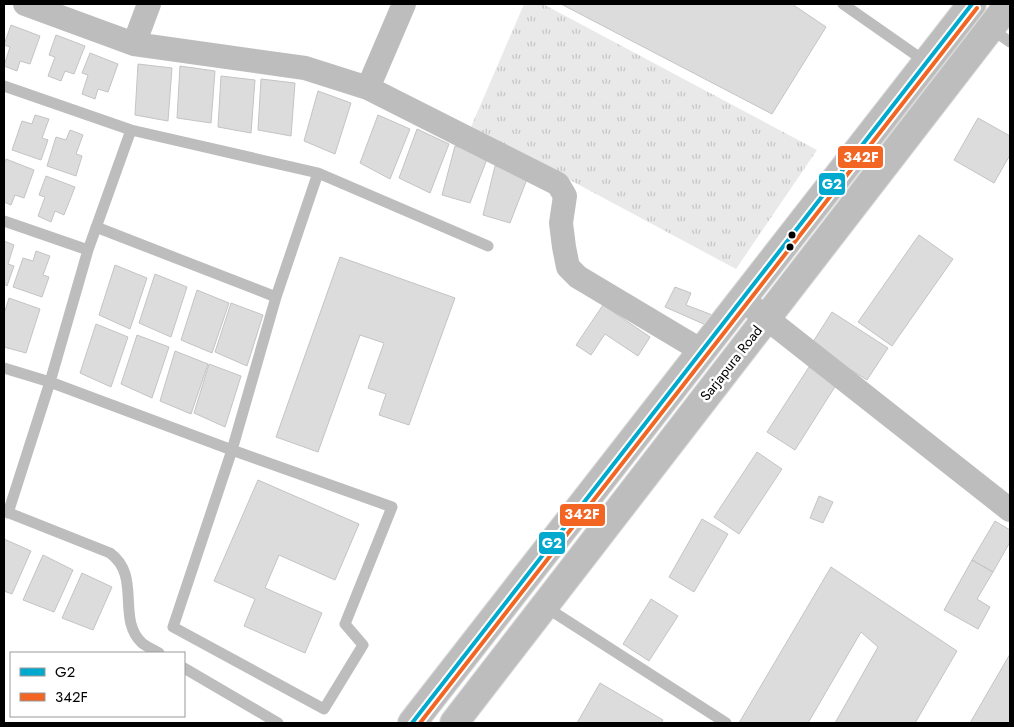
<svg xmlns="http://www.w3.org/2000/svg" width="1014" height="727" font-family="Jost,sans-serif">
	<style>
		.grass { fill: url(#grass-tufts) }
		.building { fill: #dcdcdc; stroke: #c4c4c4 }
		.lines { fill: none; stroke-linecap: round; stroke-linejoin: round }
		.primary-casing { stroke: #dbdbdb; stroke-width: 30 }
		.lane { stroke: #bdbdbd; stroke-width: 11 }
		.street { stroke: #bdbdbd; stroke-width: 24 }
		.primary { stroke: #bdbdbd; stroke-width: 28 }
		.bus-1-casing { stroke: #fff; stroke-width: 8 }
		.bus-2-casing { stroke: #fff; stroke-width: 8 }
		.bus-1 { stroke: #00a9ce; stroke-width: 4 }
		.bus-2 { stroke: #f26522; stroke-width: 4 }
		.bus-dot { fill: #000; stroke: #fff; stroke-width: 2 }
		.labels { text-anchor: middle; stroke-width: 5; stroke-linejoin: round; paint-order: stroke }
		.street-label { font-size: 14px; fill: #000; stroke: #fff }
		.line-badge { stroke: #fff; stroke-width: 2 }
		.badge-label { font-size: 14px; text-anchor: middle; font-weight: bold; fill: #fff }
	</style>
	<defs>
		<pattern id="grass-tufts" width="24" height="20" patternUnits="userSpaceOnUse" patternTransform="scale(1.25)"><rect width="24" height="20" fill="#e9e9e9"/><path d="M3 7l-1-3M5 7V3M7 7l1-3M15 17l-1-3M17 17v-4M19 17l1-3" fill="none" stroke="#c6c6c6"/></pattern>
	</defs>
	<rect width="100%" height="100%" fill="#fff"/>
	<path class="grass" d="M524 4H543L817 150 736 269 471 127Z"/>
	<path class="building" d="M561 4H792L826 27 772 114Z
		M11 25 40 36 30 64 20 61 17 71 4 66 10 47 4 45Z
		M56 35 85 46 74 74 65 71 61 81 48 76 55 57 49 55Z
		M90 53 118 64 108 92 98 89 95 99 82 94 88 75 82 73Z
		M138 64 172 68 168 121 135 115Z
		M180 66 215 71 211 123 177 118Z
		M221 76 255 80 251 133 218 127Z
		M261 79 295 83 291 136 258 130Z
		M318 91 351 103 335 154 304 141Z
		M35 115 49 119 42 138 48 140 41 160 12 150 22 121 32 124Z
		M378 115 410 129 390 179 360 163Z
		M978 118 1010 136V155L994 183 954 160Z
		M417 129 449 144 430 193 399 178Z
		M70 130 83 135 76 154 82 156 76 176 47 166 56 137 66 140Z
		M455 146 489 154 470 203 442 195Z
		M6 159 34 170 24 198 15 195 11 205 4 202V164Z
		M495 166 529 174 510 223 483 215Z
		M46 176 75 187 64 215 55 211 51 222 38 216 45 197 39 195Z
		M919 235 953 259 892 346 858 322Z
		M4 241 14 245 8 264 14 266 7 286 4 284Z
		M36 251 50 256 43 275 49 277 42 297 13 287 23 258 33 261Z
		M340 257 455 298 409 425 379 415 386 394 368 388 384 343 360 335 318 452 276 437Z
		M115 265 147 278 130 329 99 315Z
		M155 274 187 287 171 337 139 323Z
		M675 287 691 293 686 305 715 316 706 325 665 307Z
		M197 290 229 303 212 353 181 340Z
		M9 298 40 309 26 353 4 347V314Z
		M231 303 263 315 247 366 215 352Z
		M603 305 650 337 638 356 605 334 591 355 576 345Z
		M832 312 888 348 867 380 811 345Z
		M96 324 128 337 111 387 80 373Z
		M137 335 169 347 152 398 121 384Z
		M175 351 208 364 191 414 160 401Z
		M209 364 241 376 225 427 194 413Z
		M809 367 836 385 795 450 767 432Z
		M757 452 782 469 739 534 714 517Z
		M258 480 359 524 335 580 279 555 265 588 322 613 305 653 244 626 255 599 214 581Z
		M819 496 833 502 823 523 810 518Z
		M702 519 728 534 694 592 669 577Z
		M995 521 1010 530V542L993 572 972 560Z
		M4 539 31 551 12 594 4 591Z
		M43 555 73 570 54 612 23 600Z
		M972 560 993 572 977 599 990 607 978 629 944 610Z
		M831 567 957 651 915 723H835L878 647 861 632 808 723H739Z
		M82 573 112 587 93 630 62 618Z
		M651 599 678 616 649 661 623 644Z
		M1010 654V723H970Z
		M600 683 663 720 661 723H577Z"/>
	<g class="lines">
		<defs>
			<path id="primary" d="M412 723 972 4
				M454 723 1009 4"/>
		</defs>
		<use href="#primary" class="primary-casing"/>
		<path class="lane" d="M843 4 926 62
			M990 28 1010 42
			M4 86 131 130 318 173 488 246
			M4 221 88 250
			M96 227 276 297
			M4 368 50 382 232 450 276 297 318 173
			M232 450 392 507 345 624 363 645 324 709 173 627Z
			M4 511 110 553C142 576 116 619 142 643 147 647 154 650 159 653
			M8 513 50 382 88 250 131 130
			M544 606 726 723
			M184 668 278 723"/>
		<path class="street" d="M25 4 134 44 305 68 368 88 558 184 565 196 561 223 564 247 568 267 578 277 702 351
			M134 44 149 4
			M368 88 404 4
			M742 299 1010 510"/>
		<use href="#primary" class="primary"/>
		<defs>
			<path id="bus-1" d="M412 723 972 4"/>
			<path id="bus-2" d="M420 723 977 8"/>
		</defs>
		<use href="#bus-1" class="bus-1-casing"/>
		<use href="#bus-2" class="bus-2-casing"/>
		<use href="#bus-1" class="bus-1"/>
		<use href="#bus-2" class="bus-2"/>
	</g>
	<g class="bus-dot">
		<circle cx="792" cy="235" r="4.5"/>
		<circle cx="790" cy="247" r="4.5"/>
	</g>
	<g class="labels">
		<g class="street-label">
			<text transform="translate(731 363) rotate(-52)" y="5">Sarjapura Road</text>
		</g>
	</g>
	<g class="line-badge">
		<rect x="837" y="145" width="47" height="24" rx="5" fill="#f26522"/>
		<rect x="818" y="172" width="28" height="24" rx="5" fill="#00a9ce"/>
		<rect x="559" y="503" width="47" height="24" rx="5" fill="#f26522"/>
		<rect x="538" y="531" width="28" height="24" rx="5" fill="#00a9ce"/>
	</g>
	<g class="badge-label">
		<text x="861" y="162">342F</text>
		<text x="832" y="189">G2</text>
		<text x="582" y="519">342F</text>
		<text x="552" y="548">G2</text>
	</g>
	<rect width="1014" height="727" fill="none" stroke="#000000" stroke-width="10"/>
	<rect x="10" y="652" width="175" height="65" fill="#ffffff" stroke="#999999"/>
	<rect x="20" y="668" width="25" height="8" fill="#00a9ce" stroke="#999999"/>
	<text x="55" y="677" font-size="15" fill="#000000">G2</text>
	<rect x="20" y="693" width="25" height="8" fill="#f26522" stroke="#999999"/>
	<text x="55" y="702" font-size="15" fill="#000000">342F</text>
</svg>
